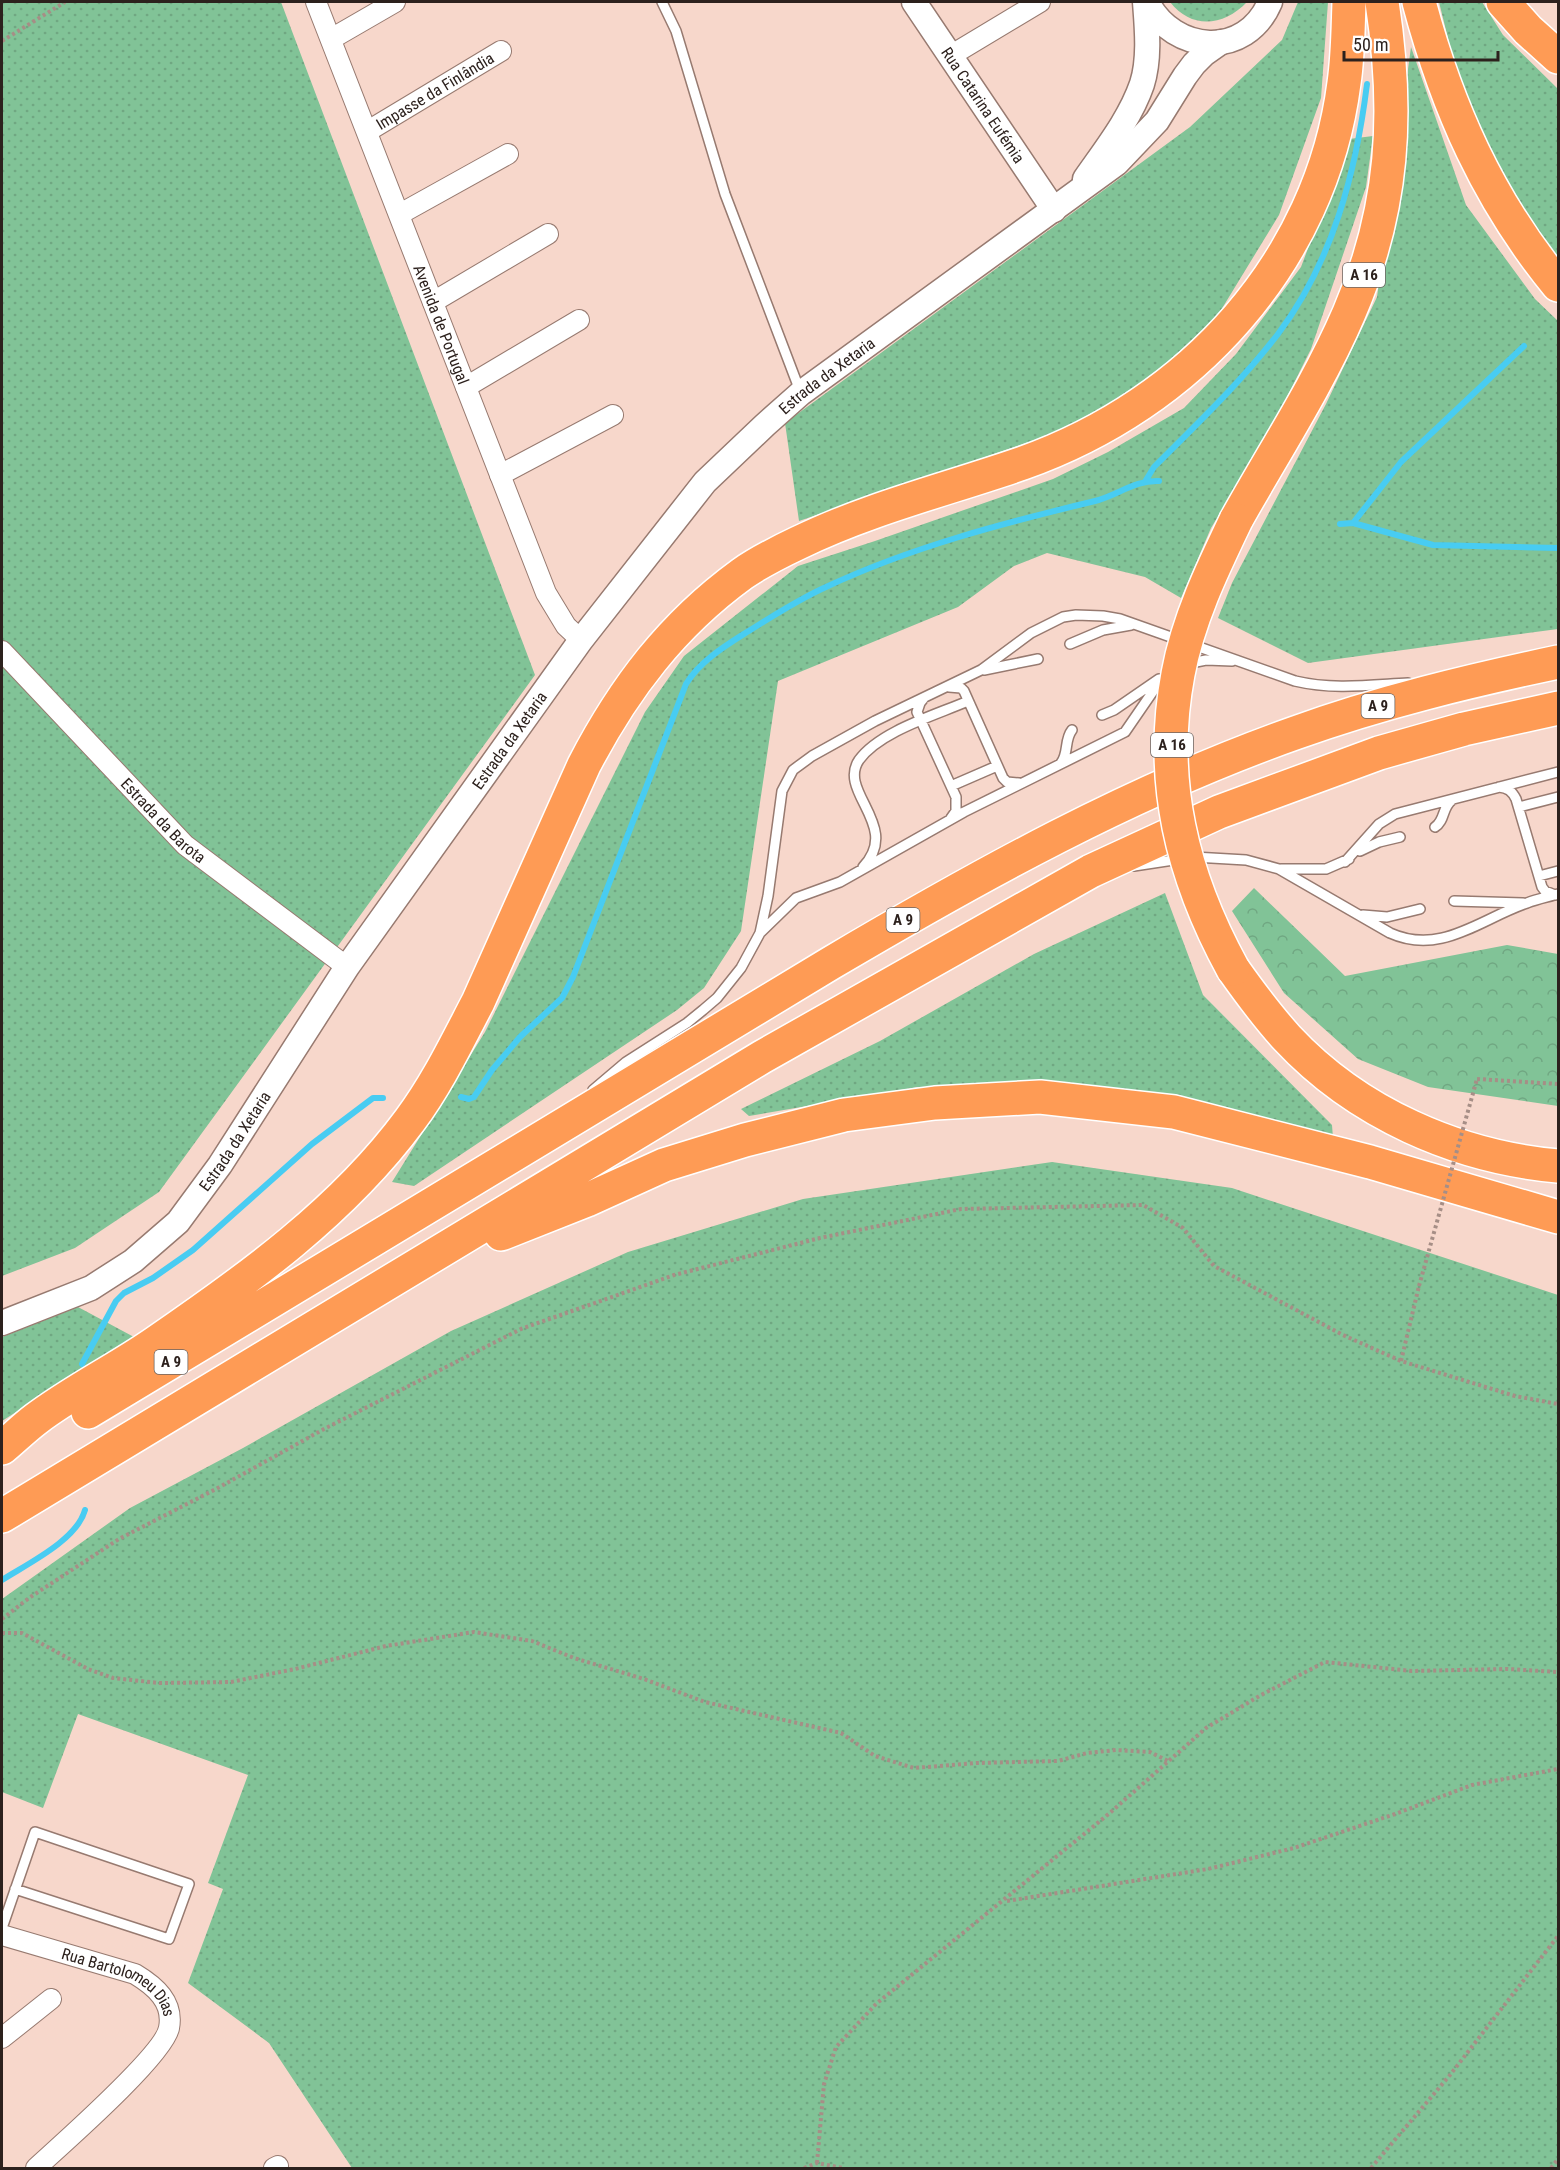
<svg xmlns="http://www.w3.org/2000/svg" width="1560" height="2170" font-family="'Roboto Condensed',sans-serif">
	<style>
		.grass { fill: url(#grass-dots) }
		.forest { fill: url(#forest-crowns) }
		.lines { fill: none; stroke-linecap: round; stroke-linejoin: round }
		.stream { stroke: #48ccf2; stroke-width: 6 }
		.service-casing { stroke: #977a70; stroke-width: 12 }
		.minor-casing { stroke: #977a70; stroke-width: 22 }
		.tertiary-casing { stroke: #977a70; stroke-width: 27 }
		.motorway-casing { stroke: #fff; stroke-width: 36 }
		.path { stroke: #a68e86; stroke-width: 4; stroke-dasharray: 3 3; stroke-linecap: butt }
		.service { stroke: #fff; stroke-width: 9 }
		.minor { stroke: #fff; stroke-width: 20 }
		.tertiary { stroke: #fff; stroke-width: 24 }
		.motorway { stroke: #fe9b55; stroke-width: 33 }
		.motorway-bridge-casing { stroke: #fff; stroke-width: 36; stroke-linecap: butt }
		.path-bridge { stroke: #a68e86; stroke-width: 4; stroke-dasharray: 3 3; stroke-linecap: butt }
		.motorway-bridge { stroke: #fe9b55; stroke-width: 33 }
		.labels { text-anchor: middle; stroke-width: 6; stroke-linejoin: round; paint-order: stroke }
		.shield { fill: #fff; stroke: #6b6461; stroke-width: 1.5 }
		.shield-label { font-size: 15px; font-weight: bold; fill: #2c211d }
		.street-label { font-size: 16px; fill: #2c211d; stroke: #fff }
	</style>
	<defs>
		<pattern id="grass-dots" width="8" height="8" patternUnits="userSpaceOnUse" patternTransform="scale(1.5)"><rect width="8" height="8" fill="#81c397"/><path d="M2 2h.1M6 6h.1" fill="none" stroke="#70a782" stroke-width="1.8" stroke-linecap="round"/></pattern>
		<pattern id="forest-crowns" width="20" height="18" patternUnits="userSpaceOnUse" patternTransform="scale(1.5)"><rect width="20" height="18" fill="#81c397"/><path d="M2 6a3 3 0 1 1 6 0M12 15a3 3 0 1 1 6 0" fill="none" stroke="#70a782"/></pattern>
	</defs>
	<rect width="100%" height="100%" fill="#f7d7cb"/>
	<path class="grass" d="M2 2H281L535 675 159 1192 75 1248 2 1276Z
		M1170 2H1247C1224 26 1192 30 1170 2Z
		M1298 2H1328L1321 98 1279 215 1218 315 1146 383 1058 432 799 521 785 423 1190 127 1282 40Z
		M1439 2H1482L1503 35 1558 89V265L1494 166 1462 95Z
		M1411 47 1466 205 1535 299 1558 321V629L1308 663 1218 618 1232 583 1326 404 1377 297Z
		M1373 136 1366 187 1311 349 1270 431 1211 528 1181 598 1145 577 1047 553 1014 566 958 607 778 681 741 931 704 988 677 1010 414 1186 392 1182 485 1032 645 712 684 656 798 566 875 541 1053 479 1108 452 1184 408 1236 354 1301 267 1349 139Z
		M1165 893 1203 995 1332 1125 1333 1138 1046 1087H918L749 1116 741 1109 880 1041 1034 954Z
		M1052 1162 1232 1188 1558 1295V2168H352L269 2043 188 1983 223 1889 208 1883 248 1775 78 1714 43 1808 2 1792V1599L130 1508 243 1448 451 1331 628 1252 803 1199Z
		M78 1307 134 1337 2 1421V1337Z"/>
	<path class="forest" d="M1254 888 1345 976 1507 945 1558 954V1106L1428 1087 1358 1059 1284 993 1232 911Z"/>
	<g class="lines">
		<path class="stream" d="M1146 480 1154 467C1197 424 1241 382 1278 334 1333 261 1356 172 1367 84
			M1353 523 1433 545 1558 548
			M1340 524 1353 523 1401 462 1524 346
			M461 1097 469 1099 474 1097 492 1070 520 1037 562 998 573 977 686 684C700 661 725 646 747 632 773 616 799 599 826 587 911 547 1004 523 1095 501 1118 495 1135 480 1159 481
			M82 1364 116 1301 124 1293 153 1278 193 1250 312 1144 373 1098H383
			M2 1580C27 1564 77 1540 85 1510"/>
		<defs>
			<path id="service" d="M662 2 676 31 725 194 800 391
				M1070 644 1103 630 1131 625
				M1186 664 1206 660 1232 661
				M984 670 1038 659
				M949 687 961 688 964 691 1003 778 1007 782 1019 783
				M924 698 920 703 917 712 956 797V811L951 818
				M1102 715 1114 710 1159 679
				M1061 763C1069 753 1064 740 1072 730
				M951 786 997 766
				M1499 787C1508 788 1512 791 1516 799L1542 887 1545 891 1555 895
				M1519 807 1558 797
				M1435 827C1445 821 1442 807 1452 800
				M1360 851 1379 842 1400 837
				M1194 857 1246 860 1279 869 1390 933C1441 956 1480 919 1527 903 1537 899 1548 897 1558 894
				M1345 862 1379 824 1395 814 1558 772
				M1134 866 1180 859
				M863 867C902 826 837 792 859 760 880 731 936 715 968 701
				M1281 869H1326L1349 859
				M1539 876 1558 871
				M1454 901 1523 903
				M1363 915 1387 917 1420 909
				M760 933 796 898 840 882 964 812 1125 732 1158 684 1168 673
				M593 1090 626 1062 687 1023 703 1010 717 998 741 968 760 933 768 896 782 791 793 770 812 756 875 721 981 670 1031 633 1063 617 1076 615 1103 616 1120 619 1295 681C1333 690 1370 685 1408 683
				M2 1928 35 1832 189 1884 169 1939 15 1889"/>
			<g id="minor">
				<path id="s1" d="M316 2 546 593 566 626 581 640"/>
				<path d="M331 39 395 2"/>
				<path d="M950 56 1040 2"/>
				<path id="s2" d="M368 131 501 51"/>
				<path d="M400 214 508 154"/>
				<path d="M433 302 548 234"/>
				<path d="M466 387 579 320"/>
				<path d="M500 475 613 415"/>
				<path id="s3" d="M2 651 185 845 347 967"/>
				<path id="s4" d="M2 1935 135 1974C155 1986 174 2002 169 2028 164 2055 61 2145 36 2168"/>
				<path d="M2 2038 51 1999"/>
				<path d="M274 2168 278 2166"/>
			</g>
			<g id="tertiary">
				<path id="s5" d="M914 2 1054 210"/>
				<path d="M1147 2C1174 54 1246 59 1270 2"/>
				<path d="M1085 179C1105 150 1130 119 1142 84 1150 59 1147 28 1145 2"/>
				<path id="s6" d="M2 1323 91 1288 133 1261 178 1222 220 1165 347 967 581 640 705 482 765 425 801 393 1117 163 1157 121 1185 76 1194 64 1204 54 1221 42"/>
			</g>
			<path id="motorway" d="M1419 2C1447 107 1488 200 1558 285
				M1503 2 1528 30 1558 57
				M1236 520C1274 452 1318 385 1349 313 1394 209 1399 112 1382 2
				M1233 969C1250 993 1267 1016 1287 1038 1357 1113 1457 1157 1558 1166
				M501 1234 587 1200 664 1165 745 1140 844 1115 935 1103 1040 1097 1174 1112 1370 1162 1558 1217
				M88 1412 831 963C980 875 1131 791 1295 733 1381 702 1469 681 1558 662
				M2 1448C13 1439 24 1428 36 1419 73 1391 116 1370 155 1343 247 1280 343 1211 410 1120 437 1084 457 1042 478 1002L584 765C624 688 672 625 742 574 759 562 779 552 798 543 870 508 948 489 1023 463 1190 404 1321 262 1344 83 1348 56 1348 29 1349 2
				M2 1516 762 1057 1091 871 1219 812 1379 753 1464 729 1558 708"/>
		</defs>
		<use href="#service" class="service-casing"/>
		<use href="#minor" class="minor-casing"/>
		<use href="#tertiary" class="tertiary-casing"/>
		<use href="#motorway" class="motorway-casing"/>
		<path class="path" d="M2 41 65 2
			M1477 1079 1558 1084
			M1401 1361 1419 1286
			M2 1619 29 1598 119 1539 216 1489 324 1429 521 1329 674 1275 820 1238 961 1209 1143 1205 1183 1228 1214 1266 1343 1335 1401 1361 1515 1396 1558 1404
			M2 1633H22L88 1669 113 1678 159 1683 231 1682 295 1669 386 1646 474 1632 532 1641 574 1658 644 1679 705 1702 841 1733 875 1756 914 1768 977 1763 1058 1761 1087 1753 1116 1750 1150 1752 1168 1761
			M1007 1901 1208 1869 1294 1848 1395 1814 1472 1785 1558 1769
			M817 2163 824 2084 836 2047 876 2004 1111 1812 1206 1728 1261 1695 1325 1662 1412 1671 1508 1669 1558 1672
			M804 2168 817 2163 843 2168
			M1371 2168 1450 2075 1558 1936
			M1551 2168 1558 2159"/>
		<use href="#service" class="service"/>
		<use href="#minor" class="minor"/>
		<use href="#tertiary" class="tertiary"/>
		<use href="#motorway" class="motorway"/>
		<defs>
			<path id="motorway-bridge" d="M1233 969C1182 876 1158 780 1178 674 1188 620 1212 570 1236 520"/>
		</defs>
		<use href="#motorway-bridge" class="motorway-bridge-casing"/>
		<path class="path-bridge" d="M1419 1286 1477 1079"/>
		<use href="#motorway-bridge" class="motorway-bridge"/>
	</g>
	<g class="labels">
		<g class="shield">
			<rect x="1343" y="263" width="42" height="24" rx="4.5"/>
			<rect x="1361.5" y="694" width="33" height="24" rx="4.5"/>
			<rect x="1151" y="733" width="42" height="24" rx="4.5"/>
			<rect x="886.5" y="908" width="33" height="24" rx="4.5"/>
			<rect x="154.5" y="1350" width="33" height="24" rx="4.5"/>
		</g>
		<g class="shield-label">
			<text x="1364" y="280">A 16</text>
			<text x="1378" y="711">A 9</text>
			<text x="1172" y="750">A 16</text>
			<text x="903" y="925">A 9</text>
			<text x="171" y="1367">A 9</text>
		</g>
		<g class="street-label">
			<text dy="6" stroke="none"><textPath href="#s2" startOffset="78">Impasse da Finlândia</textPath></text>
			<text dy="6" stroke="none"><textPath href="#s5" startOffset="124">Rua Catarina Eufémia</textPath></text>
			<text dy="6" stroke="none"><textPath href="#s1" startOffset="346">Avenida de Portugal</textPath></text>
			<text dy="6" stroke="none"><textPath href="#s6" startOffset="1276">Estrada da Xetaria</textPath></text>
			<text dy="6" stroke="none"><textPath href="#s6" startOffset="790">Estrada da Xetaria</textPath></text>
			<text dy="6" stroke="none"><textPath href="#s3" startOffset="234">Estrada da Barota</textPath></text>
			<text dy="6" stroke="none"><textPath href="#s6" startOffset="304">Estrada da Xetaria</textPath></text>
			<text dy="6" stroke="none"><textPath href="#s4" startOffset="129">Rua Bartolomeu Dias</textPath></text>
		</g>
	</g>
	<rect width="1560" height="2170" fill="none" stroke="#2c211d" stroke-width="6"/>
	<path d="M1344 51v9h154v-9" fill="none" stroke="#2c211d" stroke-width="3"/>
	<text x="1353" y="51" font-size="18" fill="#2c211d" stroke="#ffffff" stroke-width="4.5" paint-order="stroke">50 m</text>
</svg>
